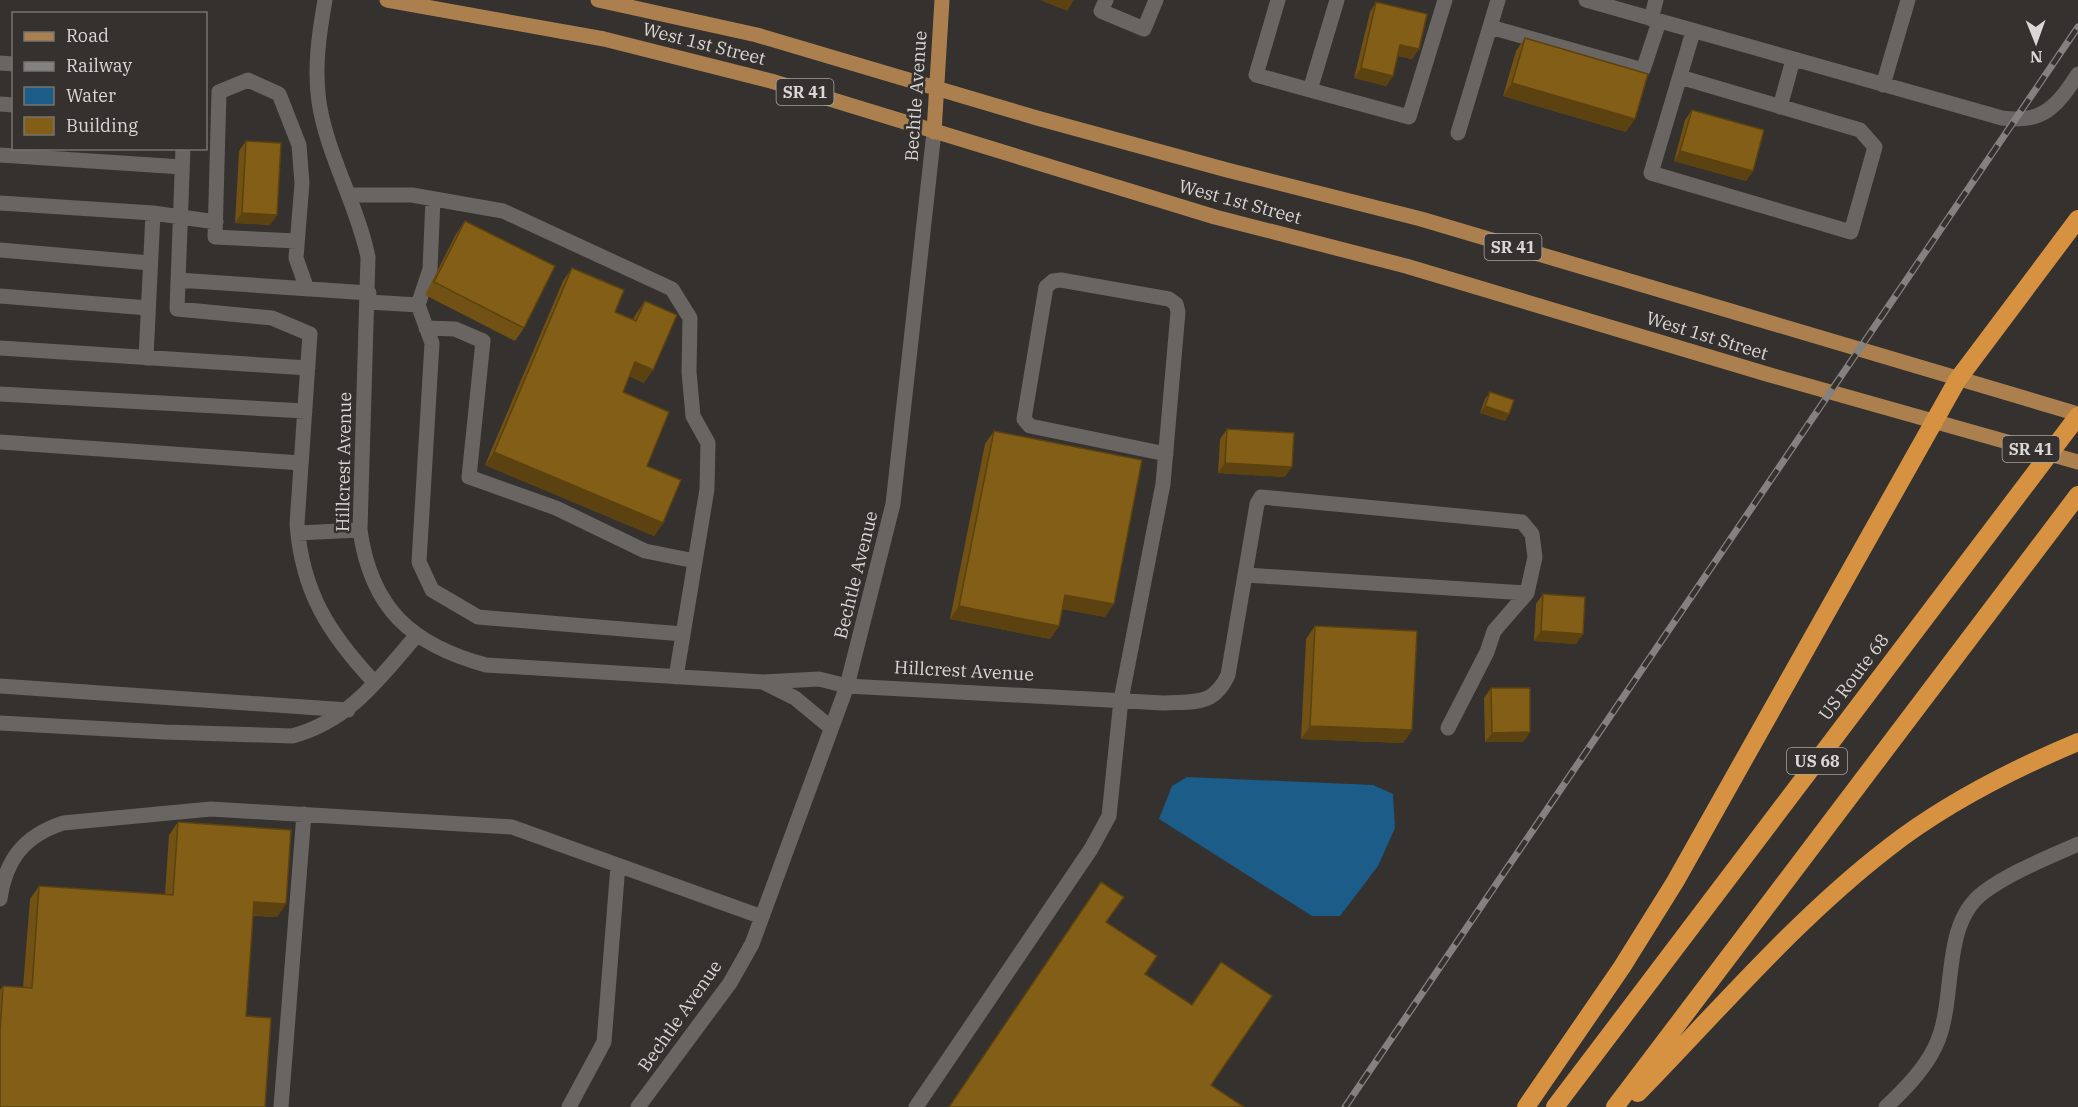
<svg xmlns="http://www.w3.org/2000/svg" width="2078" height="1107" font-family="'IBM Plex Serif',serif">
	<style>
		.water { fill: #1b5c89 }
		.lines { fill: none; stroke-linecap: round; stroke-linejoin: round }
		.minor { stroke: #686562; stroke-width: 15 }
		.major { stroke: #ab804e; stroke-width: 15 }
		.highway { stroke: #d79241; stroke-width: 18 }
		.rail-casing { stroke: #848280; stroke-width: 7 }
		.rail { stroke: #34312e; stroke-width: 4.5; stroke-dasharray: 14; stroke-linecap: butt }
		.wall { fill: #715114 }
		.shaded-wall { fill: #5c4210 }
		.building { fill: #835e17; stroke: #5c4210; stroke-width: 1.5 }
		.labels { text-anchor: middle; stroke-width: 5; stroke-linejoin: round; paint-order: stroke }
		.shield { fill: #34312e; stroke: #a8a6a4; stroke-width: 1.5 }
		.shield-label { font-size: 16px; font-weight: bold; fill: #dad8d7 }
		.street-label { font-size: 18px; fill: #dad8d7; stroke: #34312e }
	</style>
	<rect width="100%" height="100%" fill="#34312e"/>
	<path class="water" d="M1187 777 1373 785 1393 794 1395 828 1378 866 1340 916H1312L1159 819 1172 786Z"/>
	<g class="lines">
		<path class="minor" d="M325 0C319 34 314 68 319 102 327 155 357 204 368 257L360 530C371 609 412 645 486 665L763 682 819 679 847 686 1163 703C1194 701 1213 707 1228 675L1257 504 1261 497 1522 522 1532 534 1535 557 1527 593 1494 631 1487 652 1448 728
			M1106 0 1101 11 1144 29 1156 0
			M1278 0 1256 75 1310 90
			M1337 0 1310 90 1409 117 1445 0
			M1586 0 2002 118C2043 124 2057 106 2078 74
			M1651 19 1656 0
			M1490 27 1643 70 1659 22
			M0 63 14 64
			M1680 77 1860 130 1875 147 1851 232 1651 173 1693 32
			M1883 85 1908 0
			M0 104 14 105
			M1780 107 1793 60
			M1458 133 1498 0
			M183 148 177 309 272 318 310 334 297 524C302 592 329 634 375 683
			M0 155 182 167
			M349 195H412L503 211 672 289 690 318 689 372 693 416 708 443 707 489 676 677
			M0 203 153 213 146 358
			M153 213 216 222
			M297 241 215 237 219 92 248 80 279 94 299 145 302 183 296 258 307 289
			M0 250 150 263
			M178 280 369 293
			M0 296 148 308
			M369 302 418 305 430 269 433 199
			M418 305 432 343 419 562 432 590 478 617 683 634
			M426 328 455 329 483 341 469 477 556 508 645 551 695 561
			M0 348 308 368
			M0 394 305 411
			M0 442 301 463
			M298 533 360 530
			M1246 575 1527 593
			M763 682 795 698 830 727
			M0 686 348 710
			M0 723 164 732 292 736C349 721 379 679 416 636
			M0 899C6 859 24 836 63 823L211 809 512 827 762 917
			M281 1107 304 814
			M569 1107 604 1042 618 865
			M638 1107 730 983 752 944 847 686 893 504 934 132
			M916 1107 1091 849 1109 816 1121 700 1163 484 1178 312 1176 304 1169 299 1061 280 1053 281 1046 287 1024 419 1030 426 1166 454
			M1886 1107C1904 1090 1924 1070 1935 1047 1958 1001 1939 925 1984 892 2011 872 2047 858 2078 844"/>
		<path class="major" d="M387 0 604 39 771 81 1215 217 1406 266 1770 375 2078 462
			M598 0 757 35 1037 118 1227 170 1421 219 2078 414
			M934 132 942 0"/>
		<path class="highway" d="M1638 1093C1719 1010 1796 919 1888 848 1946 803 2011 770 2078 742
			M1526 1107 1622 967 1675 882 1958 379 2078 219
			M1555 1107 2078 416
			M1615 1107 2078 495"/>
		<defs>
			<path id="rail" d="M1345 1107 2078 27"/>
		</defs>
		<use href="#rail" class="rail-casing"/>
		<use href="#rail" class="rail"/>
	</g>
	<path class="wall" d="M1376 2 1419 49 1412 59 1398 56 1393 76 1386 86 1354 78 1370 12Z
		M1525 38 1626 132 1503 96 1516 51Z
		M1692 110 1753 171 1746 181 1674 161 1685 120Z
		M246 141 277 215 270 225 235 223 239 151Z
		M465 221 524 328 515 341 425 295 456 234Z
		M572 268 615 312 633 319 636 314 645 301 644 383 629 376 623 392 647 466 663 523 654 536 485 465 563 281Z
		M1490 392 1509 414 1505 421 1480 413 1485 399Z
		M1227 429 1285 477 1218 473 1220 439Z
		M994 431 1105 617 1062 609 1059 626 1050 639 950 619 985 444Z
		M1543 594 1583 634 1576 644 1534 641 1536 604Z
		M1315 626 1412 730 1403 743 1301 739 1306 639Z
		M1491 688 1530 732 1523 742H1485L1484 698Z
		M178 822 286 904 277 917 253 916 0 1107V990L3 986 23 987 30 899 39 886 165 894 169 835Z"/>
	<path class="shaded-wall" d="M1040 0H1074L1067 11Z
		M1400 45 1419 49 1412 59 1393 55Z
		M1361 68 1393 76 1386 86 1354 78Z
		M1512 83 1635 119 1626 132 1503 96Z
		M1680 151 1753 171 1746 181 1674 161Z
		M242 213 277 215 270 225 235 223Z
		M635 362 653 370 644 383 626 375Z
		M1485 406 1509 414 1505 421 1480 413Z
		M494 452 663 523 654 536 485 465Z
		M1225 463 1292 467 1285 477 1218 473Z
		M1065 595 1114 604 1105 617 1056 608Z
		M959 606 1059 626 1050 639 950 619Z
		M1541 631 1583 634 1576 644 1534 641Z
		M1310 726 1412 730 1403 743 1301 739Z
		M1530 732 1523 742H1485L1492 733Z
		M254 902 286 904 277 917 245 915Z"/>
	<path class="building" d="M1376 2 1427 14 1419 49 1400 45 1393 76 1361 68Z
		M1525 38 1648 74 1635 119 1512 83Z
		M1692 110 1764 130 1753 171 1680 151Z
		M246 141 281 143 277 215 242 213Z
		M465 221 555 266 524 328 434 282Z
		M572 268 624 290 615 312 636 321 645 301 677 315 653 370 635 362 623 392 669 412 647 466 681 480 663 523 494 452Z
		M1490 392 1514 400 1509 414 1485 406Z
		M1227 429 1294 433 1292 467 1225 463Z
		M994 431 1142 460 1114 604 1065 595 1059 626 959 606Z
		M1543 594 1585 597 1583 634 1541 631Z
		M1315 626 1417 631 1412 730 1310 726Z
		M1491 688H1530V732L1492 733Z
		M178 822 291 830 286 904 254 902 246 1016 271 1018 265 1107H0V1032L3 986 32 988 39 886 173 895Z
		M1101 882 1124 897 1106 922 1157 956 1145 974 1192 1005 1221 962 1272 996 1211 1085 1244 1107H949Z"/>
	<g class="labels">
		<g class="shield">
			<rect x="776.5" y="79" width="57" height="26" rx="4.5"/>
			<rect x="1484.5" y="234" width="57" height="26" rx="4.5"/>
			<rect x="2002.5" y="436" width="57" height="26" rx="4.5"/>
			<rect x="1787" y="748" width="60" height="26" rx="4.5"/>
		</g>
		<g class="shield-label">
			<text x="805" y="98">SR 41</text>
			<text x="1513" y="253">SR 41</text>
			<text x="2031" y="455">SR 41</text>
			<text x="1817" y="767">US 68</text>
		</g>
		<g class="street-label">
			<text transform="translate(704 44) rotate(14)" y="6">West 1st Street</text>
			<text transform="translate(916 96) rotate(-86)" y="6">Bechtle Avenue</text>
			<text transform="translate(1240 202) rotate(15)" y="6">West 1st Street</text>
			<text transform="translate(1707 336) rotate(17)" y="6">West 1st Street</text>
			<text transform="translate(344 462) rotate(-89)" y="6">Hillcrest Avenue</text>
			<text transform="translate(856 575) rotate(-76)" y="6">Bechtle Avenue</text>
			<text transform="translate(964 671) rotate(3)" y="6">Hillcrest Avenue</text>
			<text transform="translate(1854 677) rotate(-53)" y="6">US Route 68</text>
			<text transform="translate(680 1016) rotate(-55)" y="6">Bechtle Avenue</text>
		</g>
	</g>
	<rect x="12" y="12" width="195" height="138" fill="#34312e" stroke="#767472" stroke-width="1.5"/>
	<rect x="24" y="32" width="30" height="9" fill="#ab804e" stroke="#767472" stroke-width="1.5"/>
	<text x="66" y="42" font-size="18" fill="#dad8d7">Road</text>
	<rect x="24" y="62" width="30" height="9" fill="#848280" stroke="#767472" stroke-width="1.5"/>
	<text x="66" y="72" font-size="18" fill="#dad8d7">Railway</text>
	<rect x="24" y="87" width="30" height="18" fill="#1b5c89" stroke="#767472" stroke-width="1.5"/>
	<text x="66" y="102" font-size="18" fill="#dad8d7">Water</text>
	<rect x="24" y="117" width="30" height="18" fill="#835e17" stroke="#767472" stroke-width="1.5"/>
	<text x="66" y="132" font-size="18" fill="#dad8d7">Building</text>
	<g transform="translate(2036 42) rotate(179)" stroke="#34312e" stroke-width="4.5" paint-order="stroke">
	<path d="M0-4.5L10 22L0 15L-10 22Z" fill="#dad8d7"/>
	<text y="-9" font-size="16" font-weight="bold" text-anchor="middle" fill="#dad8d7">N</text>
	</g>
</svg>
